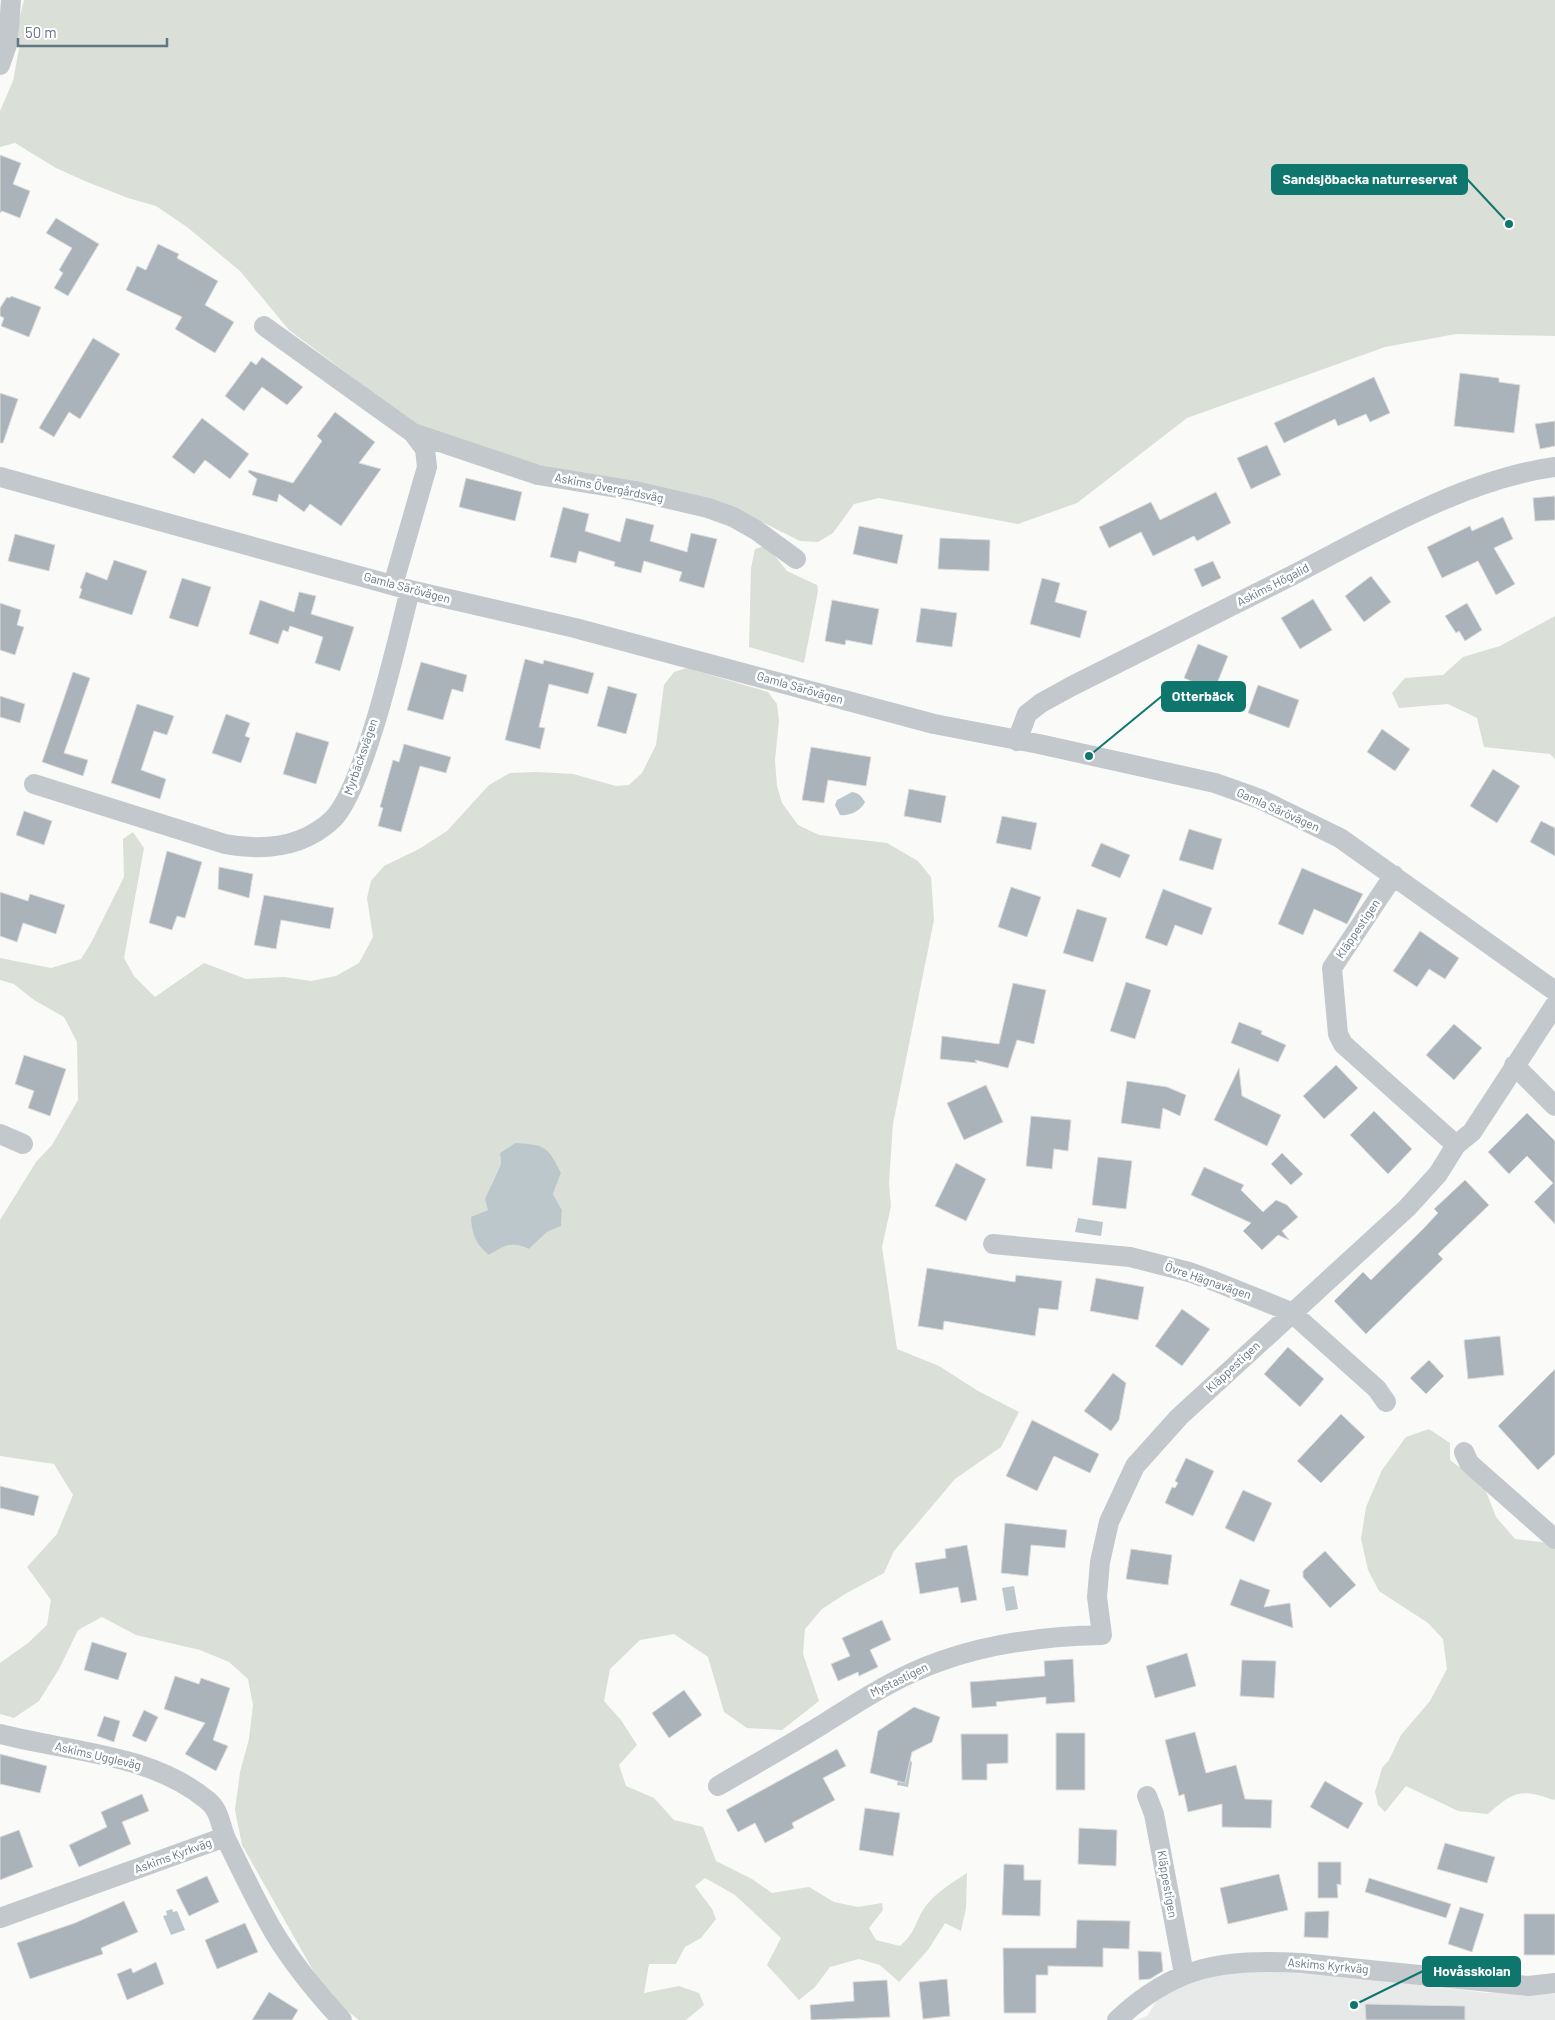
<svg xmlns="http://www.w3.org/2000/svg" width="1555" height="2020" font-family="Barlow,sans-serif">
	<style>
		.built { fill: #e8e9e9 }
		.green { fill: #dadfd7; fill-rule: evenodd }
		.water { fill: #bbc7cb }
		.building { fill: #aab3b9; stroke: #dcdcda }
		.lines { fill: none; stroke-linecap: round; stroke-linejoin: round }
		.minor { stroke: #c3c8cc; stroke-width: 20 }
		.labels { text-anchor: middle; stroke-width: 5; stroke-linejoin: round; paint-order: stroke }
		.street-label { font-size: 12px; fill: #657683; stroke: #fff }
		.leader { fill: none; stroke: #0f766e; stroke-width: 2 }
		.callout-dot { fill: #0f766e; stroke: #fff; stroke-width: 2 }
		.callout { fill: #0f766e; stroke: #0f766e; stroke-width: 2 }
		.callout-label { font-size: 14px; text-anchor: middle; font-weight: bold; fill: #fff }
	</style>
	<rect width="100%" height="100%" fill="#fafaf8"/>
	<path class="built" d="M1254 1970 1351 1977 1488 1993 1555 1989V2020H1137L1147 2016 1161 1994 1197 1977Z"/>
	<path class="green" d="M24 0H1555V336L1456 334 1385 347 1187 418 1077 503 1018 524 879 498 854 504 833 533 818 542 800 541 754 518 641 486 538 465 415 424 289 330 240 271 187 227 156 206 128 198 85 181 56 168 15 143 0 147V111L13 81 19 49V20Z
		M764 546 771 551 787 571 817 585 818 591 804 663 749 647 751 568 755 549Z
		M1555 616V759L1550 754 1484 747 1477 718 1448 704 1399 708 1392 693 1405 678 1443 675 1463 657 1500 646Z
		M687 668 768 692 777 704 779 721 775 760 777 786 782 803 798 825 819 835 887 843 918 861 931 877 934 920 893 1124 889 1183 891 1206 882 1247 897 1349 939 1366 978 1391 1019 1412 1001 1447 955 1479 894 1551 884 1573 845 1594 822 1609 805 1629 803 1654 819 1701 782 1730 747 1728 724 1712 708 1657 674 1634 640 1640 610 1669 604 1701 621 1720 637 1745 619 1765 626 1786 654 1798 674 1820 703 1827 716 1861 752 1879 772 1893 809 1887 834 1902 858 1907 882 1903 883 1910 869 1928 876 1940 900 1946C917 1931 914 1923 925 1907 935 1893 953 1882 967 1873L966 1908 961 1931 945 1923 928 1950 899 1982 880 1965 859 1959 830 1967 815 1987 799 2000 767 1965 781 1938 735 1895 705 1878 695 1886 712 1909 716 1919 701 1938 685 1947 676 1964H649L644 1993 679 1986 699 1993 704 2005 686 2020H359L327 1995 242 1845 235 1810 240 1772 249 1739 253 1705 248 1679 229 1662 200 1650 136 1635 102 1617 78 1630 59 1669 39 1701 14 1718 0 1714V1663L28 1643 47 1625 51 1600 27 1567 57 1534 73 1495 54 1464 0 1456V1220L36 1162 52 1145 78 1100 77 1042 64 1017 34 1000 14 984 0 980V958L51 968 81 959 91 943 124 877 123 839 133 832 144 848 124 958 134 976 155 997 204 963 246 979 284 977 311 981 336 976 359 963 373 937 367 898 371 881 384 866 419 849 447 831 489 785 510 773 536 772 573 774 616 786 629 785 642 773 656 745 664 685 674 672ZM515 1143 532 1144 561 1173 553 1194 562 1210 561 1226 547 1232 529 1249C510 1241 506 1245 489 1255L471 1218 488 1210 491 1185 501 1164 500 1153Z
		M1429 1429 1450 1443V1460L1484 1486 1496 1517 1515 1539 1548 1543 1555 1547V1799L1553 1800C1521 1788 1513 1792 1488 1814L1458 1811 1406 1786 1385 1812 1378 1805 1375 1792 1382 1768 1389 1760 1401 1735 1430 1701 1447 1669 1443 1639 1428 1623 1379 1591 1368 1570 1361 1539 1366 1507 1382 1470 1406 1437Z"/>
	<path class="water" d="M852 792C859 793 862 797 865 802 861 811 849 816 840 815L835 805 837 800Z
		M515 1143C545 1144 548 1147 561 1173L553 1194 562 1210 561 1226 547 1232 529 1249C510 1241 506 1245 489 1255 476 1244 472 1235 471 1217L488 1210 485 1199 501 1164 500 1153Z
		M1078 1218 1103 1222 1101 1236 1075 1232Z
		M1014 1586 1018 1609 1006 1611 1002 1588Z
		M910 1759 912 1763 908 1787 897 1785 901 1761Z
		M172 1909 173 1912 177 1911 185 1930 171 1935 163 1916 167 1915 166 1911Z"/>
	<path class="building" d="M0 155 21 163 13 184 30 191 20 218 2 211 0 213Z
		M56 218 99 244 68 296 54 288 63 273 59 270 72 248 46 233Z
		M158 244 179 254 177 258 218 281 205 305 234 322 215 353 175 329 182 317 126 290 137 266 146 270Z
		M11 296 41 307 29 337 1 326 4 318 0 316V308L7 297 10 298Z
		M93 338 120 354 80 419 69 412 54 437 39 428Z
		M262 357 303 387 287 405 262 387 244 411 225 396 251 361 256 365Z
		M1460 373 1499 378V382L1520 385 1514 433 1454 426Z
		M1374 377 1390 413 1370 422 1366 414 1338 426 1335 419 1284 443 1274 423Z
		M0 393 18 399 3 443H0Z
		M335 412 375 442 359 463 381 469 341 526 310 504 304 512 279 494 277 502 252 495 257 479 248 472 249 470 293 483 322 441 317 436Z
		M202 418 249 454 230 479 205 460 194 474 172 457Z
		M1555 421V446L1540 449 1535 424Z
		M1267 445 1281 475 1251 489 1237 458Z
		M466 478 522 492 515 521 459 507Z
		M1216 492 1231 523 1197 541 1194 536 1153 556 1141 532 1109 548 1099 527 1151 502 1160 520Z
		M1555 496V520L1535 521 1533 498Z
		M563 507 589 514 585 531 620 542 626 518 654 525 650 541 687 552 691 533 717 539 704 588 679 581 682 572 644 561 641 573 614 566 615 562 579 551 576 563 550 557Z
		M1503 517 1513 539 1494 548 1515 584 1496 595 1478 561 1442 578 1427 547 1470 526 1472 531Z
		M859 526 903 535 897 564 853 554Z
		M15 534 55 545 49 571 8 561Z
		M940 538 990 540 989 571 938 569Z
		M114 560 147 571 132 615 79 598 82 589 80 588 86 572 107 580Z
		M1213 561 1221 578 1202 587 1194 569Z
		M1371 576 1391 602 1364 622 1345 596Z
		M182 578 211 587 198 627 169 618Z
		M1042 578 1060 583 1055 602 1087 611 1080 638 1030 624Z
		M299 592 316 596 311 614 354 627 340 671 315 663 323 637 290 626 288 632 283 630 278 644 249 634 260 600 294 612Z
		M1313 599 1332 630 1300 649 1281 618Z
		M832 600 879 609 872 645 846 640 845 645 825 641Z
		M0 603 21 610 17 625 24 627 15 655 0 650Z
		M1467 603 1482 630 1465 641 1459 631 1456 633 1445 616Z
		M921 608 957 613 952 647 916 642Z
		M1198 644 1228 656 1214 691 1184 678Z
		M525 659 543 664 544 660 594 673 588 694 549 684 539 727 545 728 540 749 505 740Z
		M421 662 467 675 463 692 452 689 443 720 407 710Z
		M73 672 90 678 64 753 88 760 83 776 42 762Z
		M1258 685 1299 700 1289 728 1248 713Z
		M608 686 637 694 626 734 597 726Z
		M0 696 25 704 20 723 0 717Z
		M137 704 174 716 167 735 154 731 141 770 166 779 160 799 111 783Z
		M226 714 250 723 245 736 250 738 241 763 212 753Z
		M1382 729 1410 749 1395 771 1367 752Z
		M296 732 329 742 316 784 283 774Z
		M404 744 451 757 446 773 420 766 401 832 378 826 383 808 380 807 393 760 399 762Z
		M811 747 871 757 866 786 828 780 824 803 802 800Z
		M1493 769 1520 786 1497 823 1470 806Z
		M909 789 946 796 941 823 904 816Z
		M24 811 52 821 44 845 16 835Z
		M1002 816 1037 823 1031 850 996 843Z
		M1541 821 1555 828V856L1530 842Z
		M1189 829 1222 839 1213 870 1179 860Z
		M1101 843 1130 855 1120 878 1091 866Z
		M167 851 202 862 185 918 177 916 172 930 149 923Z
		M219 867 253 874 249 898 218 889Z
		M1302 868 1363 894 1347 924 1314 909 1303 935 1278 924Z
		M1011 887 1041 897 1027 937 998 927Z
		M1163 889 1212 908 1202 935 1175 925 1167 946 1145 938Z
		M0 892 28 901 30 894 65 905 56 934 23 923 17 942 0 936Z
		M264 895 334 908 330 929 281 920 276 949 254 945Z
		M1077 909 1107 918 1093 962 1063 953Z
		M1420 931 1459 958 1445 979 1429 969 1417 987 1393 971Z
		M1126 982 1151 990 1135 1039 1110 1031Z
		M1013 983 1046 990 1034 1044 1017 1040 1008 1068 975 1060 977 1063 940 1059 942 1036 999 1044Z
		M1239 1022 1262 1031 1261 1034 1286 1045 1278 1062 1231 1043Z
		M1454 1024 1482 1048 1454 1080 1426 1055Z
		M24 1055 66 1069 50 1116 28 1108 34 1091 15 1084Z
		M1336 1065 1358 1088 1324 1119 1303 1096Z
		M1239 1068 1242 1096 1281 1115 1267 1146 1214 1120Z
		M1127 1081 1167 1087 1186 1095 1180 1116 1163 1108 1160 1129 1121 1123Z
		M986 1085 1003 1122 964 1140 947 1103Z
		M1374 1111 1412 1149 1388 1174 1350 1135Z
		M1527 1113 1555 1141V1224L1534 1202 1553 1183 1527 1156 1509 1174 1488 1152Z
		M1031 1116 1071 1120 1068 1151 1054 1149 1052 1169 1026 1166Z
		M1282 1153 1303 1174 1291 1185 1271 1164Z
		M1098 1157 1132 1161 1126 1209 1092 1205Z
		M956 1163 986 1179 966 1221 935 1206Z
		M1204 1167 1244 1185 1241 1190 1263 1212 1276 1200 1287 1205 1298 1217 1282 1231 1289 1240 1278 1235 1262 1250 1243 1231 1251 1223 1191 1195Z
		M1465 1180 1489 1205 1438 1254 1443 1259 1366 1334 1334 1301 1363 1272 1371 1280 1424 1228 1438 1213 1434 1209Z
		M927 1268 1015 1282 1016 1275 1062 1281 1058 1310 1039 1308 1035 1336 944 1321 943 1330 918 1326Z
		M1096 1278 1144 1287 1138 1320 1090 1311Z
		M1182 1309 1210 1329 1182 1366 1155 1346Z
		M1500 1336 1504 1375 1468 1379 1464 1340Z
		M1288 1347 1324 1379 1300 1407 1264 1374Z
		M1429 1360 1444 1376 1426 1394 1410 1378Z
		M1555 1369V1454L1538 1470 1498 1426Z
		M1113 1373 1126 1383 1119 1420 1111 1431 1084 1411Z
		M1341 1414 1365 1437 1321 1483 1297 1461Z
		M1032 1420 1099 1454 1090 1473 1054 1456 1037 1491 1006 1476Z
		M1186 1458 1214 1471 1193 1516 1165 1503 1172 1487 1175 1488 1178 1483 1175 1481Z
		M0 1486 39 1496 34 1516 0 1508Z
		M1243 1490 1272 1503 1254 1542 1225 1528Z
		M1005 1523 1067 1530 1065 1548 1031 1545 1028 1576 1001 1573Z
		M967 1545 977 1600 961 1603 958 1587 920 1594 915 1563 946 1558 945 1549Z
		M1131 1549 1172 1555 1168 1585 1126 1579Z
		M1325 1551 1356 1585 1330 1608 1303 1577V1571Z
		M1240 1579 1270 1590 1264 1607 1290 1603 1293 1628 1230 1605Z
		M882 1620 891 1640 870 1650 878 1667 859 1676 858 1672 838 1681 831 1664 850 1656 842 1638Z
		M92 1642 127 1653 118 1680 84 1670Z
		M1187 1653 1196 1686 1155 1698 1146 1666Z
		M1073 1659 1075 1702 1046 1704V1697L996 1702 997 1706 972 1708 970 1682 1045 1676 1044 1661Z
		M1242 1660 1276 1661 1274 1698 1240 1696Z
		M175 1676 199 1684 201 1678 230 1688 213 1740 228 1746 216 1771 185 1754 205 1723 164 1709Z
		M684 1690 702 1715 669 1738 652 1713Z
		M914 1707 940 1717 932 1742 912 1752 905 1783 870 1773 878 1731Z
		M144 1710 158 1717 146 1742 132 1736Z
		M104 1716 120 1721 114 1742 97 1736Z
		M1195 1732 1206 1773 1236 1765 1245 1799 1272 1800 1271 1828 1222 1827V1804L1188 1812 1184 1794 1179 1796 1165 1740Z
		M1056 1733H1085V1790H1056Z
		M961 1734H1008V1763L987 1764V1780H962Z
		M837 1749 846 1766 823 1778 835 1800 792 1823 794 1828 765 1843 755 1823 738 1832 726 1810Z
		M0 1754 47 1766 40 1793 0 1784Z
		M1325 1781 1363 1803 1348 1829 1310 1807Z
		M142 1794 149 1811 122 1822 131 1844 79 1867 69 1845 107 1827 101 1812Z
		M865 1808 900 1813 893 1856 859 1850Z
		M1079 1828 1117 1830 1116 1866 1078 1864Z
		M19 1830 33 1867 0 1880V1837Z
		M1445 1843 1495 1857 1487 1883 1437 1869Z
		M1318 1862H1341V1885L1337 1884 1338 1898H1318Z
		M1004 1864 1024 1865V1880H1041L1040 1916 1002 1915Z
		M1279 1874 1288 1910 1228 1924 1220 1888Z
		M207 1876 219 1902 189 1916 176 1890Z
		M1369 1878 1451 1904 1446 1918 1365 1892Z
		M124 1901 138 1932 101 1948 103 1954 30 1979 17 1943 75 1923Z
		M1460 1907 1484 1914 1472 1952 1448 1944Z
		M1329 1911 1328 1938 1304 1937 1305 1912Z
		M1524 1914H1555V1955H1524Z
		M1077 1920 1130 1921 1129 1949 1103 1948V1967L1048 1966V1975H1036V2013H1004L1003 1948H1076Z
		M245 1923 258 1952 217 1969 205 1940Z
		M1138 1951 1161 1952 1163 1971 1150 1979 1139 1980Z
		M156 1962 164 1984 127 2000 117 1974 131 1968 133 1973Z
		M947 1979 950 2016 923 2019 919 1982Z
		M887 1980 890 2017 811 2020 810 2005 854 2001 853 1982Z
		M269 1992 298 2010 292 2020H252Z
		M1365 2004 1465 2006V2020H1366Z"/>
	<g class="lines">
		<path class="minor" d="M0 65 8 42 11 0
			M264 326 413 433 538 475 635 491 708 508 733 517 756 530 796 559
			M0 477 410 590 575 628 934 724 1039 744 1215 783 1260 799 1340 838 1555 991
			M393 585 427 467 425 449 413 433
			M1017 741 1027 714 1041 703 1072 686C1145 649 1219 612 1293 575 1372 534 1466 479 1555 467
			M34 784 225 844C263 851 302 848 332 820 364 790 398 638 410 590
			M1394 875 1332 968 1338 1034 1343 1044 1456 1145
			M1514 1065 1555 1106
			M0 1134 23 1144
			M993 1244 1130 1257 1189 1272 1214 1281 1291 1312 1377 1389 1386 1402
			M1464 1452 1469 1463 1555 1539
			M0 1734C68 1752 150 1753 207 1800 220 1810 220 1825 226 1839 242 1871 257 1904 275 1934 294 1965 317 1993 342 2020
			M718 1786C752 1766 786 1747 820 1726 858 1702 897 1676 941 1661 992 1643 1047 1636 1102 1635L1097 1597 1100 1562 1109 1522 1135 1466 1179 1417 1407 1208 1438 1174 1456 1145 1472 1132 1555 1005
			M1147 1796 1154 1814 1184 1974
			M0 1918 225 1837
			M1117 2020C1175 1965 1223 1959 1301 1963L1528 1986 1555 1983"/>
	</g>
	<g class="labels">
		<g class="street-label">
			<text transform="translate(609 488) rotate(11)" y="4">Askims Övergårdsväg</text>
			<text transform="translate(1273 585) rotate(-27)" y="4">Askims Högalid</text>
			<text transform="translate(407 588) rotate(15)" y="4">Gamla Särövägen</text>
			<text transform="translate(800 688) rotate(16)" y="4">Gamla Särövägen</text>
			<text transform="translate(361 757) rotate(-71)" y="4">Myrbäcksvägen</text>
			<text transform="translate(1278 810) rotate(24)" y="4">Gamla Särövägen</text>
			<text transform="translate(1358 929) rotate(-56)" y="4">Kläppestigen</text>
			<text transform="translate(1208 1281) rotate(19)" y="4">Övre Hägnavägen</text>
			<text transform="translate(1233 1367) rotate(-43)" y="4">Kläppestigen</text>
			<text transform="translate(899 1680) rotate(-26)" y="4">Mystastigen</text>
			<text transform="translate(98 1756) rotate(13)" y="4">Askims Uggleväg</text>
			<text transform="translate(173 1856) rotate(-20)" y="4">Askims Kyrkväg</text>
			<text transform="translate(1167 1884) rotate(80)" y="4">Kläppestigen</text>
			<text transform="translate(1328 1966) rotate(5)" y="4">Askims Kyrkväg</text>
		</g>
	</g>
	<path class="leader" d="M1509 224L1467 179M1089 756L1162 696M1354 2005L1423 1971"/>
	<g class="callout-dot">
		<circle cx="1509" cy="224" r="5"/>
		<circle cx="1089" cy="756" r="5"/>
		<circle cx="1354" cy="2005" r="5"/>
	</g>
	<g class="callout">
		<rect x="1272" y="165" width="195" height="29" rx="5"/>
		<rect x="1162" y="682" width="83" height="29" rx="5"/>
		<rect x="1423" y="1957" width="97" height="29" rx="5"/>
	</g>
	<g class="callout-label">
		<text x="1370" y="184">Sandsjöbacka naturreservat</text>
		<text x="1203" y="701">Otterbäck</text>
		<text x="1472" y="1976">Hovåsskolan</text>
	</g>
	<path d="M18 38v8h149v-8" fill="none" stroke="#657683" stroke-width="2.5"/>
	<text x="25" y="38" font-size="15" fill="#657683" stroke="#ffffff" stroke-width="4" paint-order="stroke">50 m</text>
</svg>
